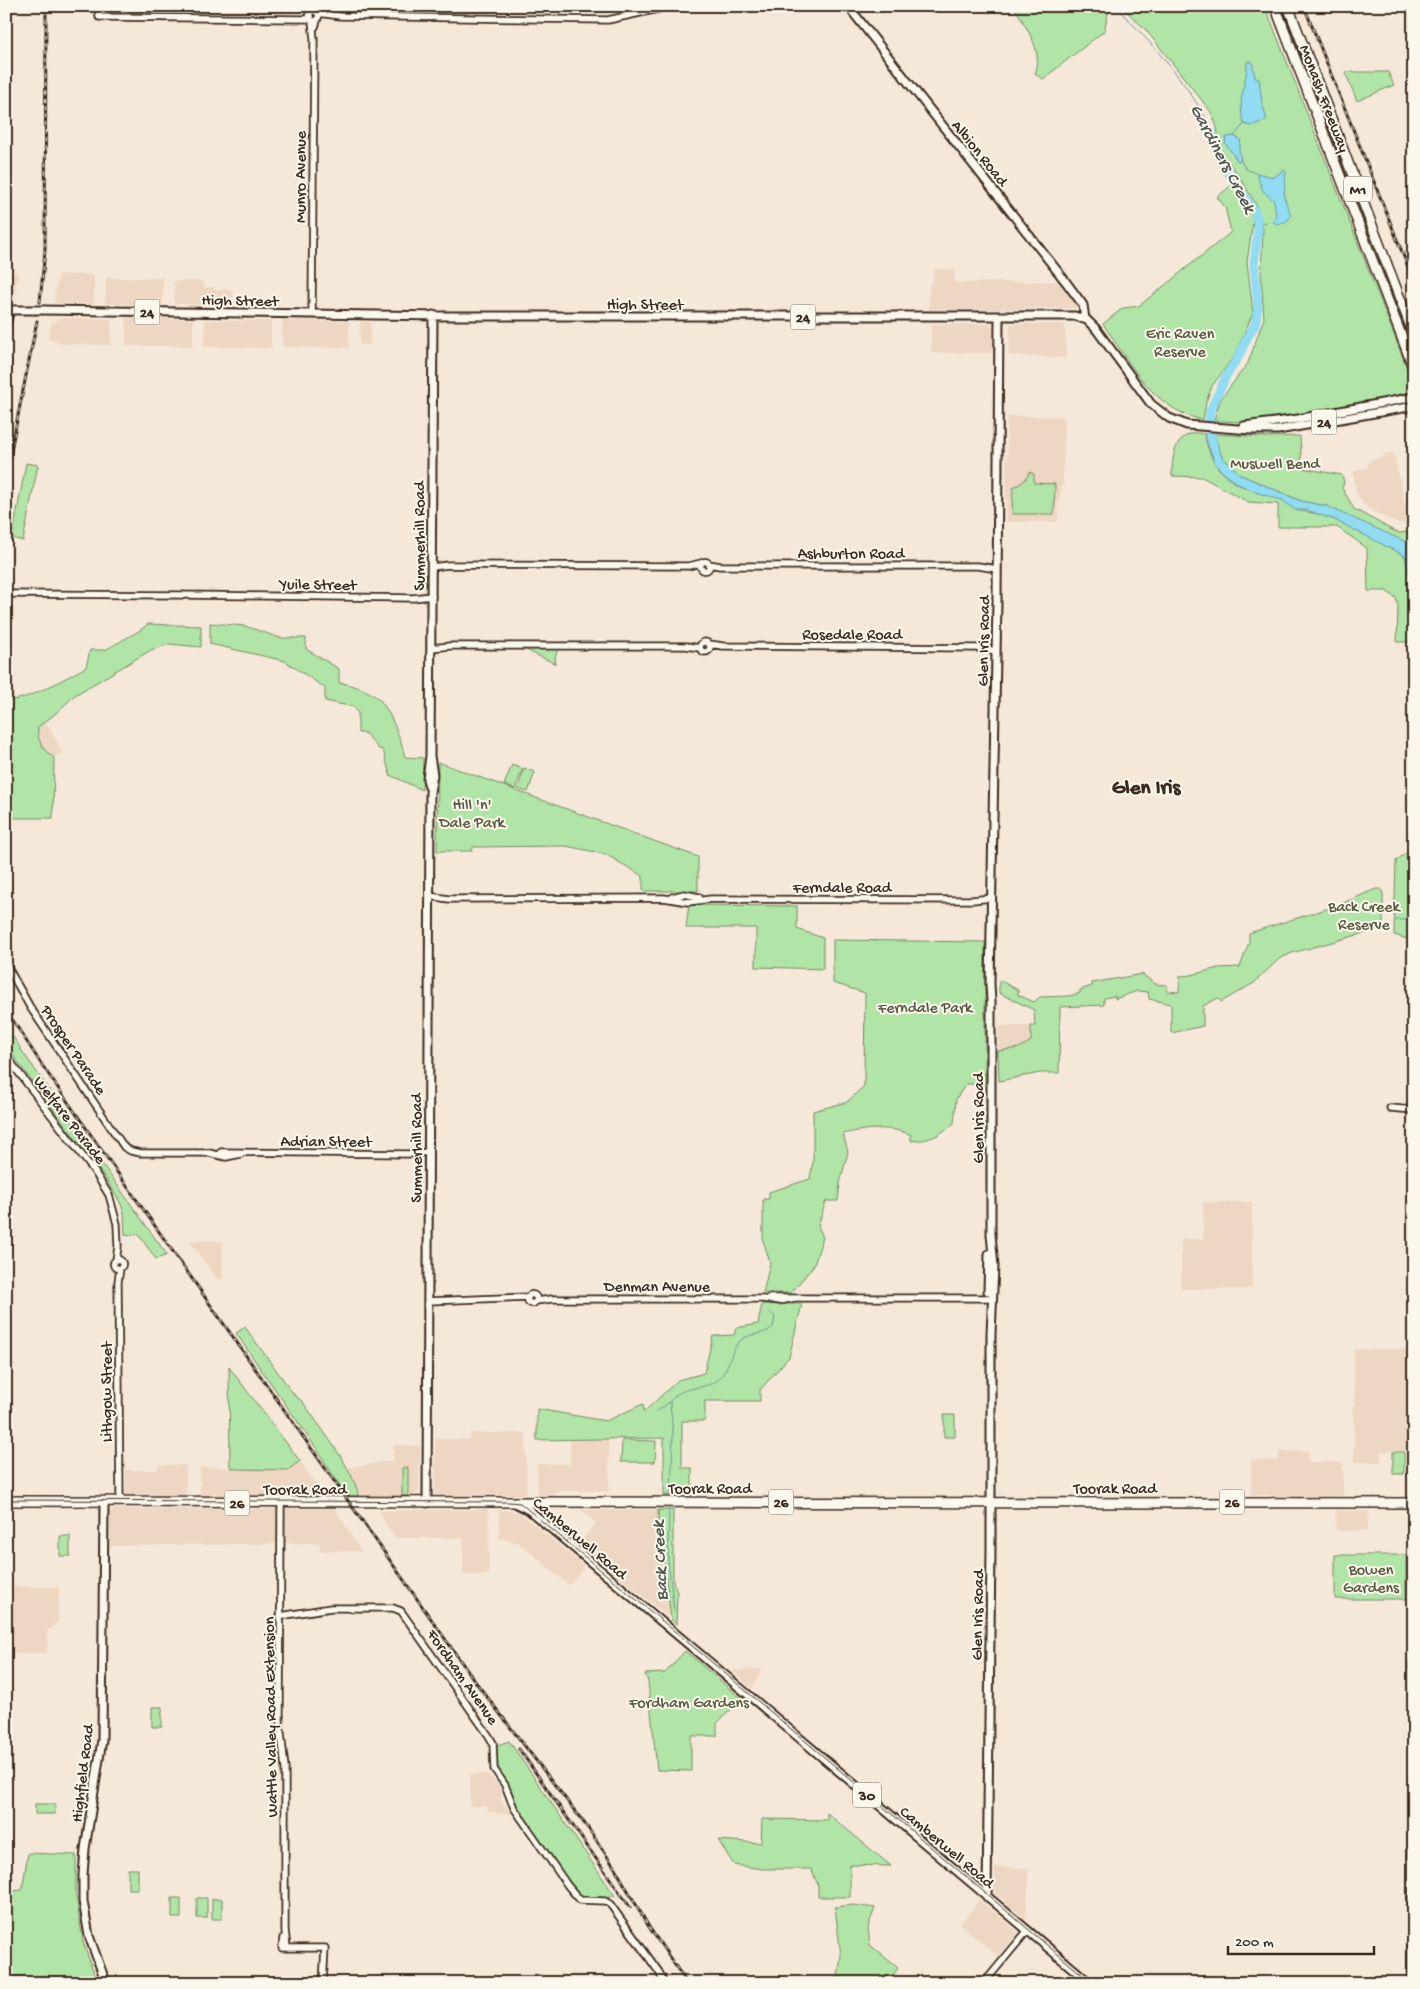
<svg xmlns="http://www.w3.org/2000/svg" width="1420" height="1989" font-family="'Gochi Hand',sans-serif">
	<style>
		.built { fill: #eed7c2 }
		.green { fill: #b0e5a7; stroke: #768862 }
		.water { fill: #91dcf2; stroke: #6f959d }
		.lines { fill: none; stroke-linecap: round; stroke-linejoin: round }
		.stream { stroke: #6f959d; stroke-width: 1 }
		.river { stroke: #91dcf2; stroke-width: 9 }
		.minor-casing { stroke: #3b2a1e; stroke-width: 9 }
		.major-casing { stroke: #3b2a1e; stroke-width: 11 }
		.highway-casing { stroke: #3b2a1e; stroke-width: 12 }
		.minor { stroke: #fbf7ec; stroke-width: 5.5 }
		.major { stroke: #fbf7ec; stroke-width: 7 }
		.highway { stroke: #fbf7ec; stroke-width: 9 }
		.tram { stroke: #3b2a1e; stroke-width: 1 }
		.rail-casing { stroke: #3b2a1e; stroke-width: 3 }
		.rail { stroke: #fbf7ec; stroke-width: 1; stroke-dasharray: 4; stroke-linecap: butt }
		.major-bridge-casing { stroke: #3b2a1e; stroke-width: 11; stroke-linecap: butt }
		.major-bridge { stroke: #fbf7ec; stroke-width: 7 }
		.labels { text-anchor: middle; stroke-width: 4; stroke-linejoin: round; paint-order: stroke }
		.shield { fill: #fbf7ec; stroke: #75685c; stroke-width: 1 }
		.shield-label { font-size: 15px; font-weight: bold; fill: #3b2a1e }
		.street-label { font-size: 16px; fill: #3b2a1e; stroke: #fbf7ec }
		.park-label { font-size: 16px; fill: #585940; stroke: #fbf7ec }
		.water-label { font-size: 18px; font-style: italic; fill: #505653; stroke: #fbf7ec }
		.district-label { font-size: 21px; font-weight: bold; fill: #3b2a1e; stroke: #fbf7ec }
	</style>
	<rect width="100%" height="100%" fill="#f5e8d9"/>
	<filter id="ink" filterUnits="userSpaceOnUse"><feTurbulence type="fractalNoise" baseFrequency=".02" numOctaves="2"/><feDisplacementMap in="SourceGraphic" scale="10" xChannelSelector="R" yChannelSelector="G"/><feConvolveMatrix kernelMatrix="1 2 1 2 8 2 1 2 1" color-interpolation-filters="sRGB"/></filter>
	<g filter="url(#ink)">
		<path class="built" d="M934 269 954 270 955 283 1058 281 1077 305 1076 308 929 310V283L933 282Z
			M6 273H18L14 302H6Z
			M58 274 94 275V304L54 303Z
			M106 278H163V305L105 304Z
			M174 281H203L204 287H214V290H233V305L174 304Z
			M61 318 112 319 111 345 62 344 48 339 52 322Z
			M126 318 193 319V346H126Z
			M205 320 271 321V348L204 347Z
			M282 320 349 321V348L282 347Z
			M360 322H371L370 345 360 344Z
			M931 324H991L993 326V353H931Z
			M1010 324H1065L1066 358 1007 355 1009 351Z
			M1007 416H1064L1063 483 1058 503V522H1006Z
			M1394 453 1409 524 1396 523 1372 511 1362 503 1356 492 1353 472 1367 467 1370 460 1384 457V454Z
			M46 721 62 752 54 758 45 751 37 738V727Z
			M999 1026H1031V1041L1019 1048 998 1051Z
			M1203 1202H1252V1287L1249 1289H1181V1239H1203Z
			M191 1240 223 1241V1279H217L191 1244Z
			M1354 1349H1414V1451H1381V1462H1354Z
			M470 1433H526V1495H435V1439H470Z
			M609 1439V1491H558L555 1495H537V1464H570V1440Z
			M393 1445 420 1446 419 1491 412 1496H358V1491L346 1468 389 1461 393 1462Z
			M1279 1451H1308L1309 1462H1343V1496L1251 1495V1460H1279Z
			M300 1461 324 1496H200V1467L288 1470Z
			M158 1465H186V1495H126V1470H158Z
			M113 1509H335L361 1551H320V1543L110 1546V1512Z
			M488 1509 489 1575H463V1538H395L383 1520 380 1511Z
			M499 1510 519 1512 583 1565V1569L569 1585 519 1543 499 1538Z
			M581 1510H658L659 1542 665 1568 671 1619 579 1543 596 1523Z
			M1335 1510 1368 1511V1531H1336Z
			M6 1586 59 1587 58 1621 47 1632V1653H6Z
			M762 1669 752 1689 733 1672 734 1670Z
			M470 1774H488L501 1788V1800L512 1814H497L496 1812H488L487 1806H470Z
			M995 1867 1029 1868 1026 1920 995 1894Z
			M980 1900 1017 1931V1934L998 1956 960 1924Z"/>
		<path class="green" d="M1014 6H1106L1109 9 1104 31 1043 79 1035 74C1044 49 1025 27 1014 6Z
			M1121 6H1265L1414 386V391C1383 399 1352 405 1320 411 1285 418 1249 425 1214 420L1220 400 1248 363 1264 318 1261 275 1263 229 1257 206 1237 173 1220 151 1217 127 1211 112 1146 30Z
			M1345 72H1388L1394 85 1357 101Z
			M1232 185 1252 213 1253 221 1247 262 1253 313 1235 355 1212 386 1206 402 1203 420C1152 409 1131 364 1103 324L1123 308 1139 306 1231 232 1225 207 1217 197Z
			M1198 433 1204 434C1208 447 1211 462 1222 472 1238 489 1260 492 1280 499 1288 502 1292 510 1300 511 1312 512 1322 515 1333 519 1358 529 1382 543 1405 556L1408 570 1414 582V642H1397L1398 606 1396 598 1386 591H1368L1367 548 1337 527H1278V504L1248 502 1202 477 1172 476C1172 458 1174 433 1198 433Z
			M1214 434 1265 437 1300 436 1302 468 1342 475 1344 483 1342 488 1354 509 1394 531 1400 533 1414 531V547L1326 506 1301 501 1241 475 1222 457Z
			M26 463 38 465 23 541 12 538Z
			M1030 472 1034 474V483L1055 484 1054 514H1012L1013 488 1024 481Z
			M210 623 245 626 280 638H306V649L339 669V683C350 683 370 691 379 699 391 712 401 740 405 757L423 758 422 790 390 775 383 750 379 749 365 733H358V713L354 707 325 701V688L285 661 210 644Z
			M148 624 201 626V647L169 644 151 650 75 695 55 714 38 727C37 741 42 749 54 758L53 818H6V700C24 703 69 676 86 667L90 650H105L139 631Z
			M524 649H558L555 657 556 664Z
			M438 762 698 857V891H643V876L605 854 566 846 473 847 472 851H437Z
			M512 765 523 769 515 789 504 785Z
			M524 768 535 772 528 792 518 789Z
			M1414 846V941L1394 935 1396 861Z
			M1376 889H1381L1383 894V928L1292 953 1279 959 1254 983 1221 1002 1218 998 1203 1006V1026L1171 1033V1004L1149 999 1148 992 1137 991 1115 999V996L1104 998V1005L1060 1007 1059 1073H1040L999 1081 998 1051 1019 1048 1031 1041V1026H1035L1034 1010 999 993V980L1018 990V995L1034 1002 1040 997 1069 996 1080 993V990L1092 986V983L1142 974 1155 984 1167 985V991L1179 992 1180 976 1191 975 1218 968 1240 967 1249 942V933L1336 906Z
			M689 905 797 906V929L823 938V969L756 967V928H686Z
			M833 940 985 942V1084H966L956 1099 954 1123C938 1136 932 1140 911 1141V1135C890 1125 865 1129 843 1134L848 1152 840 1183 838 1201H826L818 1226 823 1237 814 1265 791 1293H763L770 1263 763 1240V1199H769V1192L810 1179 813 1161V1111L847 1102 864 1086 865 993 833 983Z
			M6 1026 24 1054 167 1255 156 1259 138 1234 125 1235 124 1212 120 1202 106 1179 16 1060 6 1043Z
			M762 1304H802L789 1357 760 1390V1401H705V1421H682V1468H692V1495H664V1438L537 1440V1409L606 1421 643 1404 644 1412 678 1380 704 1373 713 1336 734 1335 736 1328 758 1324Z
			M245 1327 295 1396 302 1401C315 1420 358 1475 358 1496H346L316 1448 244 1345 236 1333Z
			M229 1367 300 1461 288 1470 236 1469 230 1467Z
			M944 1415H955V1437H944Z
			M622 1440 656 1441 655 1462H621Z
			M1393 1452H1404V1474H1393Z
			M408 1467V1496H402V1468Z
			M658 1510H673V1582L677 1592 676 1624 671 1619 665 1568 659 1542Z
			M60 1536H70V1556H60Z
			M1335 1555H1406V1599H1335Z
			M685 1651 742 1699 717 1723V1736H691V1771L657 1770 648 1682 645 1674 665 1673Z
			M152 1707H162V1727H152Z
			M509 1741 615 1896C604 1899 587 1901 577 1894L514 1804 515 1802 512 1797 506 1780 498 1770 495 1746Z
			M35 1804H55V1814H35Z
			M827 1813 891 1866 850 1865V1897H818V1885L811 1869H762L734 1865 718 1840 761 1843 762 1819 827 1820Z
			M28 1853 76 1855V1896L83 1942 95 1976H6V1892L22 1890Z
			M128 1869H138V1889H128Z
			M172 1898H181V1918H172Z
			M197 1898H207V1918H197Z
			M212 1899H222V1919H212Z
			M853 1905 875 1908 868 1927 870 1945 898 1968 888 1983H837L841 1956 835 1907Z"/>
		<path class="water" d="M1252 61 1255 78 1259 79 1262 103 1267 120 1251 126 1244 124C1236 99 1247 85 1247 62Z
			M1234 136 1241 140 1239 150 1241 161H1238L1225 143 1226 137Z
			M1284 170 1286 172 1284 197 1291 216 1286 222 1277 224 1272 221 1276 215 1274 201 1263 191 1256 173 1274 177Z
			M1204 434H1214L1222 457 1241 475 1301 501 1326 506 1411 544 1414 547V582L1408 570 1405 556 1335 520 1306 510H1295L1282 500 1258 493 1240 485 1222 472 1215 463Z"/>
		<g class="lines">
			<path class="stream" d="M1115 6C1150 41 1193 88 1213 133
				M1234 136 1244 124
				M1241 161 1246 169 1256 173
				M1258 224 1267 222
				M1396 920H1409L1414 922
				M670 1402 673 1434 671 1494
				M656 1411C667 1408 671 1397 681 1392 694 1386 715 1388 723 1374 730 1364 731 1349 741 1340 750 1332 764 1336 773 1327L775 1317 770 1312
				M669 1510 668 1560 674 1611"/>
			<path class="river" d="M1213 445 1209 427 1210 411 1226 376 1238 358 1248 336 1255 325 1258 307 1254 264 1258 229 1256 213 1222 163 1218 153 1213 133"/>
			<defs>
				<path id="minor" d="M98 6 99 17 310 19
					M318 13 340 16 608 20 672 6
					M312 21 314 39 312 314
					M315 27 319 15 316 11H312L309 14 312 21H316
					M6 327 11 310
					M700.5 566a4.5 4.5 0 1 1 9 0a4.5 4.5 0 1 1-9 0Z
					M709 564 720 566H978L997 569
					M432 567 448 565 689 566 701 563
					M6 594 184 595
					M181 595 413 598 432 596
					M700 647a5 5 0 1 1 10 0a5 5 0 1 1-10 0Z
					M709 644 723 646 980 648 996 651
					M431 648 450 646H686L700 648
					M429 896 449 899 664 898 688 902 711 899 972 900 992 898
					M672 897 684 894 699 897
					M6 964 30 1007 124 1147 131 1151 141 1153H209L226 1157 241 1154
					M6 1056 94 1171 109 1195 117 1224 118 1247 116 1260
					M1390 1108 1414 1110
					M221 1152 410 1154 428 1152
					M113.5 1264a4.5 4.5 0 1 1 9 0a4.5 4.5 0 1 1-9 0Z
					M527.5 1299a4.5 4.5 0 1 1 9 0a4.5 4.5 0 1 1-9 0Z
					M769 1298H988
					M428 1301 528 1297
					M536 1301 552 1299H762L779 1301 795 1298
					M120 1502 118 1282 120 1268
					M281 1503 280 1724 285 1768V1930L287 1948
					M280 1616 331 1608H393L401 1611 489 1736 493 1743 494 1769 505 1785 514 1808 568 1886 580 1900 605 1901 610 1904 659 1972 664 1983
					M283 1938 282 1948H325L323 1983
					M984 1983 1028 1930
					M1411 1983 1414 1611"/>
				<path id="major" d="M848 6 1066 282 1083 305 1085 319
					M6 310H34
					M44 310 440 316H1075L1087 320 1096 329 1151 404 1169 418 1187 425 1251 430H1278L1414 406
					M1244 426 1298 419 1414 397
					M429 787 427 779 430 756 433 315
					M988 1291 989 1254
					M104 1502 102 1740 85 1849 83 1875V1901L89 1936 106 1983
					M427 1503 430 792 433 775 430 756
					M517 1504 529 1510 1090 1983
					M987 1897 991 1548V1334L994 1266 991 1234V1002L990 984 997 601 999 317"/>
				<path id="highway" d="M1275 6 1414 369
					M1288 6 1414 335
					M6 1501C475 1505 945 1500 1414 1503"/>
			</defs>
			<use href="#minor" class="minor-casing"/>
			<use href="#major" class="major-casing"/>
			<use href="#highway" class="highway-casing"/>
			<use href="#minor" class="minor"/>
			<use href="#major" class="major"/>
			<use href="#highway" class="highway"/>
			<path class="tram" d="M6 1500 509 1502 520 1503 708 1659 1092 1983"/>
			<defs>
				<path id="rail" d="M1304 6 1414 282
					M40 302 45 250 46 6
					M6 475 37 321
					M6 1010 44 1068 474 1680 588 1828 615 1868 649 1927 687 1983
					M519 1749 630 1907"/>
			</defs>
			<use href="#rail" class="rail-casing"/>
			<use href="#rail" class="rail"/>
			<defs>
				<path id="major-bridge" d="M34 310H44"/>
			</defs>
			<use href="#major-bridge" class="major-bridge-casing"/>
			<use href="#major-bridge" class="major-bridge"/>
		</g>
	</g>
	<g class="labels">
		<g class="shield">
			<rect x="1344" y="176.5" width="28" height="25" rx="4"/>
			<rect x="134.5" y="299.5" width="25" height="25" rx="4"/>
			<rect x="790.5" y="304.5" width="25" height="25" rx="4"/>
			<rect x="1311.5" y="409.5" width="25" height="25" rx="4"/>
			<rect x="768.5" y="1489.5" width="25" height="25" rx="4"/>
			<rect x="1219.5" y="1489.5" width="25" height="25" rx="4"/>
			<rect x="224.5" y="1490.5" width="25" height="25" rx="4"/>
			<rect x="853" y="1782.5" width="28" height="25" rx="4"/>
		</g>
		<g class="shield-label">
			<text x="1358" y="194">M1</text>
			<text x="147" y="317">24</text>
			<text x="803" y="322">24</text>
			<text x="1324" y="427">24</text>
			<text x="781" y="1507">26</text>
			<text x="1232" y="1507">26</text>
			<text x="237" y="1508">26</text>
			<text x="867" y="1800">30</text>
		</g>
		<g class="street-label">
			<text transform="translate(1326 98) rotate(69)" y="6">Monash Freeway</text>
			<text transform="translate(981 152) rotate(51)" y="6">Albion Road</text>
			<text transform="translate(299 177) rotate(-90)" y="6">Munro Avenue</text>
			<text transform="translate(240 299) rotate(1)" y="6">High Street</text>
			<text x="645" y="309">High Street</text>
			<text transform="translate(418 536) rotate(-90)" y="6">Summerhill Road</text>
			<text x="851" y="558">Ashburton Road</text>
			<text transform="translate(318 583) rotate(1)" y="6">Yuile Street</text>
			<text x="852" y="639">Rosedale Road</text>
			<text transform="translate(982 641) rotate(-89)" y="6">Glen Iris Road</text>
			<text x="842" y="892">Ferndale Road</text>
			<text transform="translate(75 1049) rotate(56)" y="6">Prosper Parade</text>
			<text transform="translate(977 1118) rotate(-90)" y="6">Glen Iris Road</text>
			<text transform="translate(71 1119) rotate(52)" y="6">Welfare Parade</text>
			<text x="326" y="1146">Adrian Street</text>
			<text transform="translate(415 1148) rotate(-90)" y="6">Summerhill Road</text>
			<text x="657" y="1291">Denman Avenue</text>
			<text transform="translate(105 1392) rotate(-90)" y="6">Lithgow Street</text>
			<text x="710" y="1493">Toorak Road</text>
			<text x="1115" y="1493">Toorak Road</text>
			<text x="305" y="1494">Toorak Road</text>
			<text transform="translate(581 1537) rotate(40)" y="6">Camberwell Road</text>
			<text transform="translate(976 1615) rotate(-89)" y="6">Glen Iris Road</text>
			<text transform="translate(464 1676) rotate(55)" y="6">Fordham Avenue</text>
			<text transform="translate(269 1717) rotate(-91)" y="6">Wattle Valley Road Extension</text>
			<text transform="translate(81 1773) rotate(-83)" y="6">Highfield Road</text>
			<text transform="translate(948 1846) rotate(40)" y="6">Camberwell Road</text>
		</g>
		<g class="park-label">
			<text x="1180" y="338">Eric Raven<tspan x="1180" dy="18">Reserve</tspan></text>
			<text x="1275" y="468">Muswell Bend</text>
			<text x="472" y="809">Hill 'n'<tspan x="472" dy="18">Dale Park</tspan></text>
			<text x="1364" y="911">Back Creek<tspan x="1364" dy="18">Reserve</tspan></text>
			<text x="925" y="1012">Ferndale Park</text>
			<text x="1371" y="1574">Bowen<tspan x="1371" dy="18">Gardens</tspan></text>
			<text x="689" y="1707">Fordham Gardens</text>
		</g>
		<g class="water-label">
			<text transform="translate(1224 158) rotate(62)" y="6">Gardiners Creek</text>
			<text transform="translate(659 1561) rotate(-93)" y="6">Back Creek</text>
		</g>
		<g class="district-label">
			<text x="1146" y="793">Glen Iris</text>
		</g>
	</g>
	<rect width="1420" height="1989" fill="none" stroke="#fbf7ec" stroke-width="25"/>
	<rect x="12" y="12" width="1395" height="1964" fill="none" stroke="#3b2a1e" stroke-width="2" filter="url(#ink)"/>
	<path d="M1228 1946v8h146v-8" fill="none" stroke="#3b2a1e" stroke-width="2.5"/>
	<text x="1235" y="1946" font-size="15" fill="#3b2a1e" stroke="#fbf7ec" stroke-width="4" paint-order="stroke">200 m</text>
</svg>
